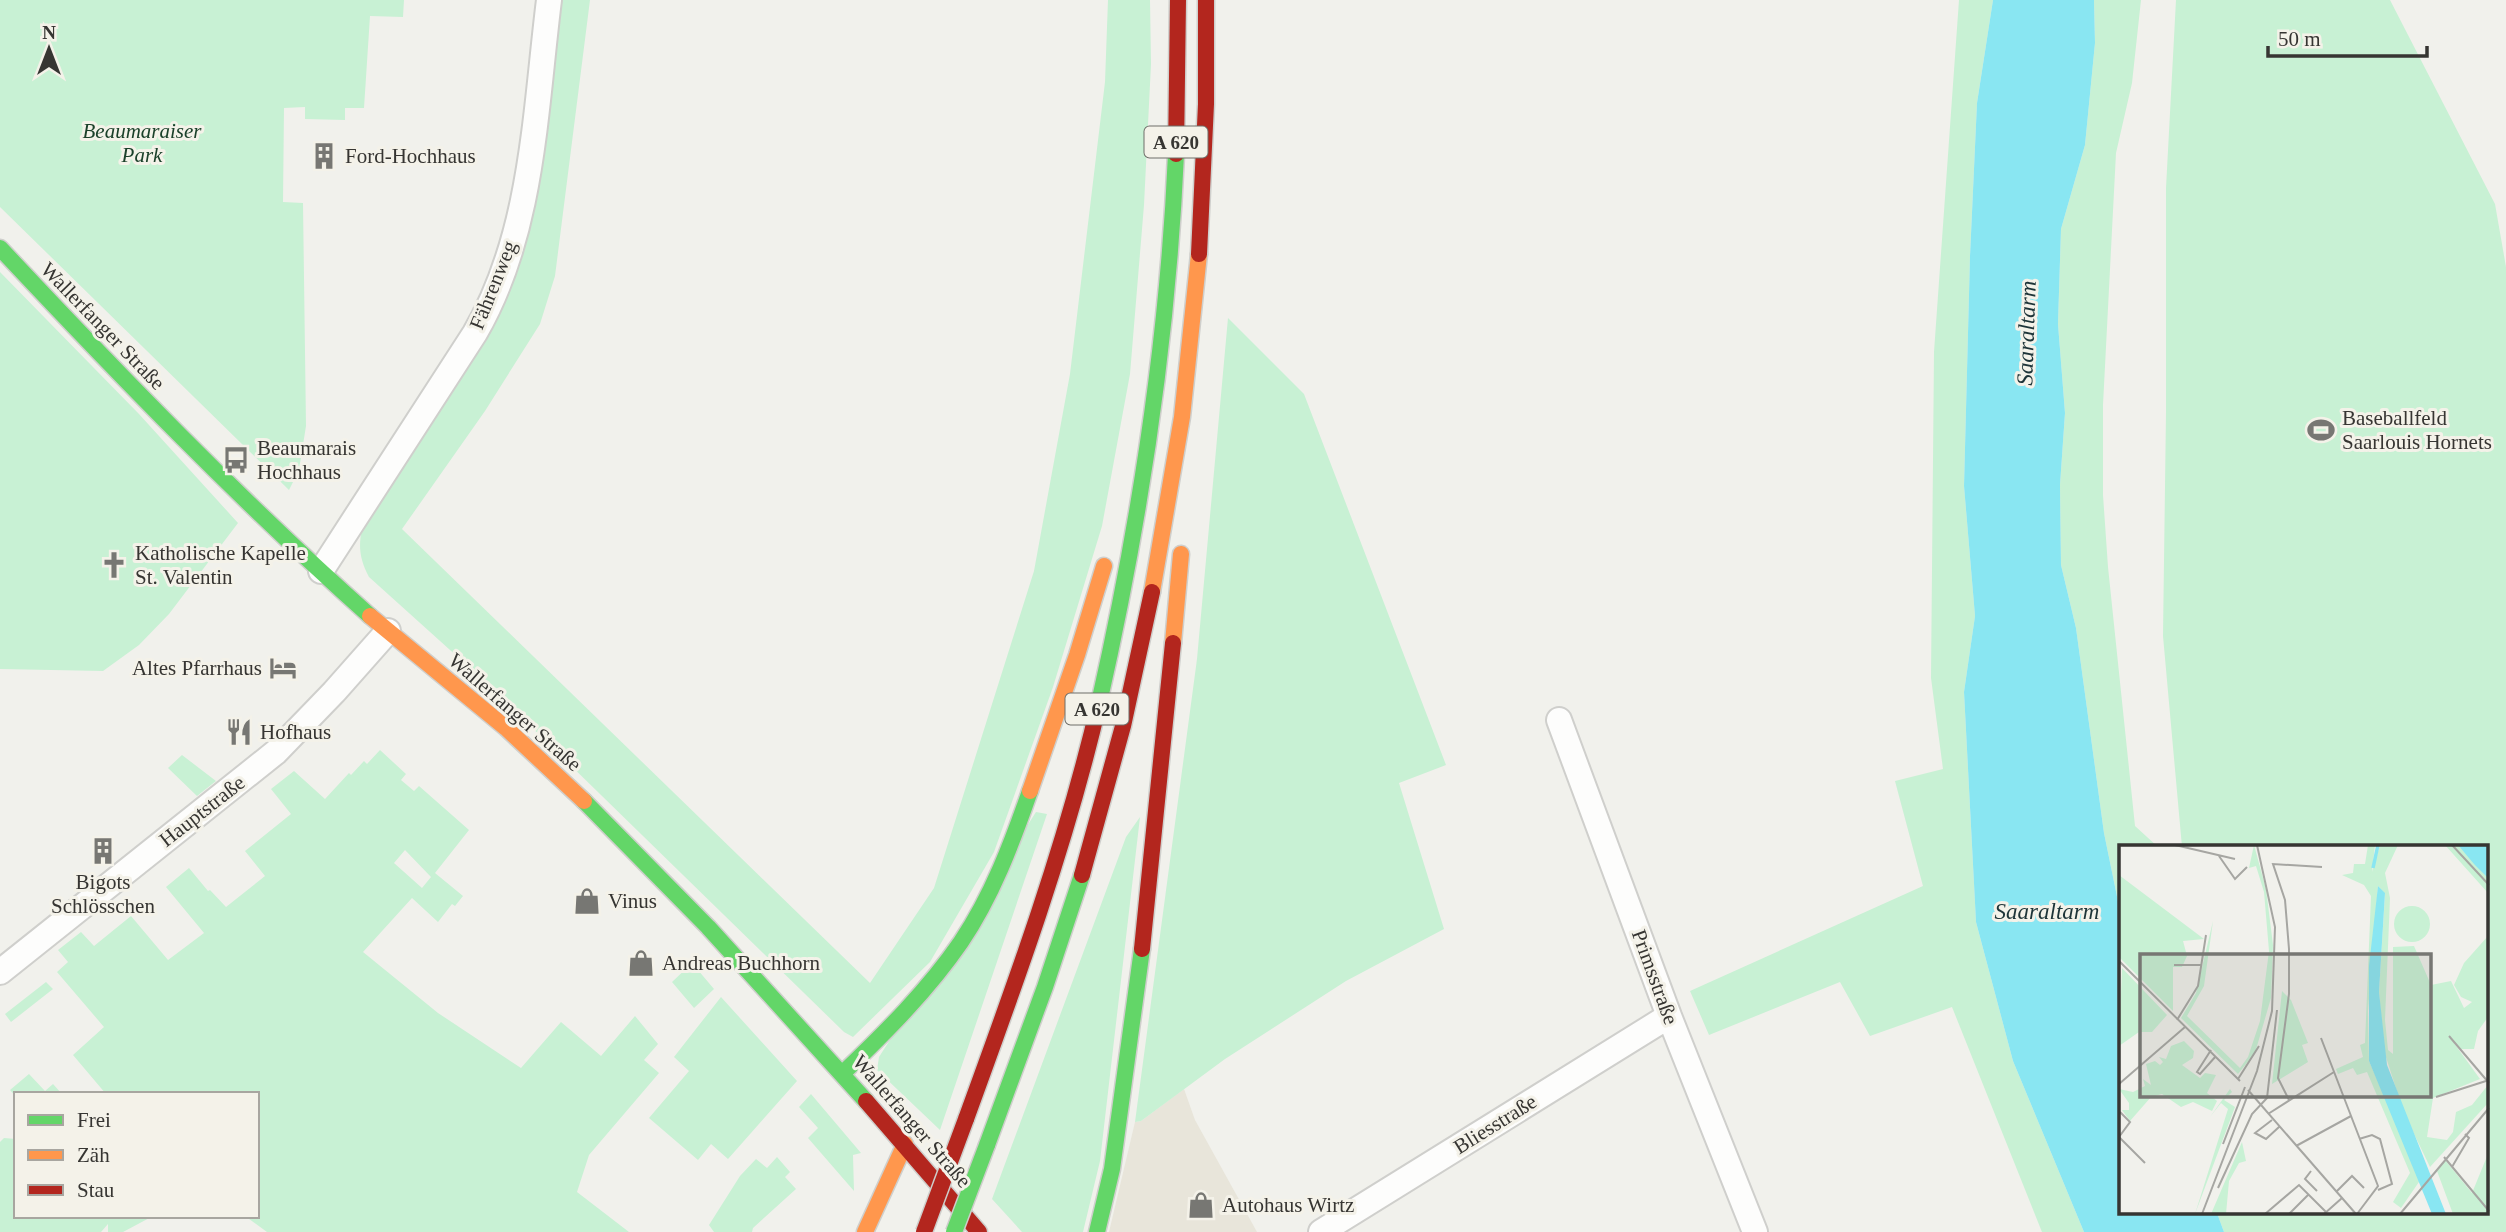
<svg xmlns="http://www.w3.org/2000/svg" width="2506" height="1232" font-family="'Times New Roman',serif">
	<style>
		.built { fill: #e8e5da }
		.green { fill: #c8f1d4; fill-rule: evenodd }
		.water { fill: #89e6f2 }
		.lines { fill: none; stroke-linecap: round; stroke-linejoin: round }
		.street-casing { stroke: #cfcfcc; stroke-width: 28 }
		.fast-casing { stroke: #cfcfcc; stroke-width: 19 }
		.slow-casing { stroke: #cfcfcc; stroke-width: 19 }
		.jam-casing { stroke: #cfcfcc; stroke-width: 19 }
		.street { stroke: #fdfdfc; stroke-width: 24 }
		.fast { stroke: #63d668; stroke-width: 16 }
		.slow { stroke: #ff974d; stroke-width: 16 }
		.jam { stroke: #b3261e; stroke-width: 16 }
		.fast-bridge-casing { stroke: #cececb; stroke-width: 19; stroke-linecap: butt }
		.jam-bridge-casing { stroke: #cececb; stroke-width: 19; stroke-linecap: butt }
		.fast-bridge { stroke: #63d668; stroke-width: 16 }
		.jam-bridge { stroke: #b3261e; stroke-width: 16 }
		.labels { text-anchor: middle; stroke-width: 6; stroke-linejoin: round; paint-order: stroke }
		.shield { fill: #f4f2e9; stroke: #6f6e69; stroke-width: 2 }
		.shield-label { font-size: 19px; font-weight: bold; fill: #363532 }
		.park-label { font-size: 21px; font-style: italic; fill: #1b412a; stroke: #f4f2e9 }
		.poi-label { font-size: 21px; fill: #363532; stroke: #f4f2e9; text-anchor: start }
		.street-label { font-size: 21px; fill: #363532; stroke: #f4f2e9 }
		.water-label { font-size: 23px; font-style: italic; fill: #1d3438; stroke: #f4f2e9 }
		.inset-river { fill: none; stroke: #89e6f2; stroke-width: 3.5 }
		.inset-road { fill: none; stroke: #a6a6a2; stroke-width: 2 }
		.view { fill: #777773; fill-opacity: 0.15; stroke: #777773; stroke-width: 3.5 }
		.inset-edge { fill: none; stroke: #363532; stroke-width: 3.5 }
	</style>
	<rect width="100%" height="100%" fill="#f1f1ec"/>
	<path class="built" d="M1184 1089 1195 1120 1257 1232H1109L1135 1122 1141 1121Z"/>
	<path class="green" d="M0 0H404L403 17 370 16 364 108H345V120L305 119V107L284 108 283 202 303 203 306 426 299 470 289 490 0 207Z
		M560 0H590L555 276 540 324 485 411 402 529 870 983 934 888 1034 571 1070 374 1105 82 1108 0H1150L1151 64 1144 205 1130 374 1102 526 1053 687 994 852 930 962 853 1037 844 1032 480 677 369 577C360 560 358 547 362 529L485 337Z
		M1959 0H1993L1977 103 1970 256 1964 486 1975 616 1964 692 1976 922 2013 1061 2084 1232H2042L1952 1007 1870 1036 1840 982 1709 1035 1690 991 1923 886 1895 781 1943 769 1931 678 1934 352Z
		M2094 0H2141L2132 83 2116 153 2103 405V495L2108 567 2135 826 2158 847H2121V916L2104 833 2076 628 2061 565 2060 485 2065 413 2058 324 2061 229 2085 145 2095 43Z
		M2176 0H2390L2495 204 2506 267V1232H2224L2217 1213H2487V847H2182L2163 636 2166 412V188Z
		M0 272 139 414 238 523 169 614 139 645 103 671 0 669Z
		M1228 318 1304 394 1446 765 1399 783 1444 929 1346 981 1225 1059 1141 1121 1135 1122 1197 659Z
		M380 750 406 774 401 780 414 791 419 786 469 830 435 873 463 896 455 906 452 904 438 922 412 898 363 952 438 1013 521 1068 561 1022 601 1056 635 1016 658 1044 644 1060 659 1073 589 1155 577 1192 629 1232H267L245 1216H257V1094H106L73 1055 104 1027 57 972 68 962 58 950 81 932 94 946 131 916 168 960 204 933 166 887 189 868 208 891 210 890 226 907 265 876 245 851 291 814 271 789 294 771 325 799 349 773 351 775 364 761 367 764ZM405 850 431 877 422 888 394 863Z
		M182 755 216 781 197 796 168 768Z
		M1036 812 1047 814 940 1130 877 1070 879 1057Z
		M1140 817 1100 1161 1083 1232H1022L992 1199 1126 837Z
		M692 963 714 989 694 1008 672 982Z
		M46 982 53 989 11 1022 5 1014Z
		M721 997 797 1081 728 1159 711 1144 698 1160 649 1118 689 1071 674 1057Z
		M29 1074 45 1091 53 1084 62 1094H16V1097L10 1090Z
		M811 1094 861 1153 853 1155 854 1191 808 1138 818 1128 799 1107Z
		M4 1138 16 1139V1216H153L123 1232H108V1224L101 1232H0V1142Z
		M777 1157 790 1172 785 1177 796 1189 753 1228 752 1232H714L709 1225 740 1176 756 1159 767 1168Z"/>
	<path class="water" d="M1993 0H2094L2095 43 2085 145 2061 229 2058 324 2065 413 2060 485 2061 565 2076 628 2104 833 2121 916V1213H2217L2224 1232H2084L2013 1061 1976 922 1964 692 1975 616 1964 486 1970 256 1977 103Z"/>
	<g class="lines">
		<defs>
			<path id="street" d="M321 571 475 333C533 233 535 112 549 0
				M1559 720 1669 1016 1755 1232
				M0 972 276 752 334 692 388 631
				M1321 1232 1669 1016"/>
			<path id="fast" d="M0 248C119 375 240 500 370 616
				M1099 703C1140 522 1168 340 1176 154
				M584 801 708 927 866 1101
				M843 1073C886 1032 928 990 961 942 992 896 1012 843 1030 791
				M987 1145 1045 987 1082 875
				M1097 1232 1112 1169 1142 949"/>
			<path id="slow" d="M1152 592 1182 417 1199 254
				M370 616 506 728 584 801
				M1173 643 1181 554
				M1030 791 1077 655 1104 566
				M865 1232 905 1144"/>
			<path id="jam" d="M1176 154 1178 0
				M1199 254 1206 104V0
				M1082 875 1123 726 1152 592
				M1142 949 1173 643
				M866 1101 979 1232
				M966 1119C1016 982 1066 845 1099 703"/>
		</defs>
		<use href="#street" class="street-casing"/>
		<use href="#fast" class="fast-casing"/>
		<use href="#slow" class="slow-casing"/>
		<use href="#jam" class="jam-casing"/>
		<use href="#street" class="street"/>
		<use href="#fast" class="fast"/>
		<use href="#slow" class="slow"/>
		<use href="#jam" class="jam"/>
		<defs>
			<path id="fast-bridge" d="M954 1232 987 1145"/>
			<path id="jam-bridge" d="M924 1232 966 1119"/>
		</defs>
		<use href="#fast-bridge" class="fast-bridge-casing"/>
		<use href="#jam-bridge" class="jam-bridge-casing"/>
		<use href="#fast-bridge" class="fast-bridge"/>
		<use href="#jam-bridge" class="jam-bridge"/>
	</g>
	<defs>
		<symbol id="building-bare" viewBox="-9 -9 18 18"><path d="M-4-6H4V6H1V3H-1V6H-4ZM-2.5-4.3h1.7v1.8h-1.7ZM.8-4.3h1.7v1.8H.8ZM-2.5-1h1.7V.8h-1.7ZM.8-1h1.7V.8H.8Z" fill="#777773" stroke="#f4f2e9" stroke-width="2.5" paint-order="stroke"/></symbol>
		<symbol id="stadium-bare" viewBox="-9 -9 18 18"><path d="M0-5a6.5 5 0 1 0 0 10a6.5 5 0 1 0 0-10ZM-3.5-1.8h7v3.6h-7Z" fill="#777773" stroke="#f4f2e9" stroke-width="2.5" paint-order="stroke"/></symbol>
		<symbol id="bus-bare" viewBox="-9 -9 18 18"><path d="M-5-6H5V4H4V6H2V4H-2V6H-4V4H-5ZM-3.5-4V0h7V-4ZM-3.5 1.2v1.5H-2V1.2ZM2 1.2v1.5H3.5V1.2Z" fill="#777773" stroke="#f4f2e9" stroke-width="2.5" paint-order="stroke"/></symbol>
		<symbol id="church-bare" viewBox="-9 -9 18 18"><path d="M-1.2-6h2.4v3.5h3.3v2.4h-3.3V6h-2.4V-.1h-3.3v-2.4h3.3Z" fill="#777773" stroke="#f4f2e9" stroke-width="2.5" paint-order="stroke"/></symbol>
		<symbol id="hotel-bare" viewBox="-9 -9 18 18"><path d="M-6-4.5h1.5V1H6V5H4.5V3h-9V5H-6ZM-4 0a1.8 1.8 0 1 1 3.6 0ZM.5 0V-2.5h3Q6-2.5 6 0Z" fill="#777773" stroke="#f4f2e9" stroke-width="2.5" paint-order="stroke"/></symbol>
		<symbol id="restaurant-bare" viewBox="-9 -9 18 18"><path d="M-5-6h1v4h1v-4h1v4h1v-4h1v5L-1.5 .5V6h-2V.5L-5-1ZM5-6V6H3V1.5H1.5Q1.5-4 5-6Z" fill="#777773" stroke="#f4f2e9" stroke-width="2.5" paint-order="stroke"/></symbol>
		<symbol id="shop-bare" viewBox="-9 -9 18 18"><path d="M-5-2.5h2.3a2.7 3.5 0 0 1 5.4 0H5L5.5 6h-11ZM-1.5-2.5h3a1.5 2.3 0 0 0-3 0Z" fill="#777773" stroke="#f4f2e9" stroke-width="2.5" paint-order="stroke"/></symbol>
	</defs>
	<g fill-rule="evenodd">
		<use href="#building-bare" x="305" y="137" width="38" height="38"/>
		<use href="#stadium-bare" x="2302" y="411" width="38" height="38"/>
		<use href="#bus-bare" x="217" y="441" width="38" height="38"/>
		<use href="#church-bare" x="95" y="546" width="38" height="38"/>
		<use href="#hotel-bare" x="264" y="649" width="38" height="38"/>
		<use href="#restaurant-bare" x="220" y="713" width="38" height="38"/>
		<use href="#building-bare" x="84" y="832" width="38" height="38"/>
		<use href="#shop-bare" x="568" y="882" width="38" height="38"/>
		<use href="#shop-bare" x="622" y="944" width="38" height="38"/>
		<use href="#shop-bare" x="1182" y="1186" width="38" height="38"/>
	</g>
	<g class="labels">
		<g class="shield">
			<rect x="1144.5" y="126.5" width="63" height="31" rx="5"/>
			<rect x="1065.5" y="693.5" width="63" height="31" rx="5"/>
		</g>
		<g class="shield-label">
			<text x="1176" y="149">A 620</text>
			<text x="1097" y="716">A 620</text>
		</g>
		<g class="park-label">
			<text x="142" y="138">Beaumaraiser<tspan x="142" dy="24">Park</tspan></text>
		</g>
		<g class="poi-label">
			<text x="345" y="163">Ford-Hochhaus</text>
			<text x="2342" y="425">Baseballfeld<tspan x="2342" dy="24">Saarlouis Hornets</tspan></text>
			<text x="257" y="455">Beaumarais<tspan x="257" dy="24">Hochhaus</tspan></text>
			<text x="135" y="560">Katholische Kapelle<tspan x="135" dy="24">St. Valentin</tspan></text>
			<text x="262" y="675" text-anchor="end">Altes Pfarrhaus</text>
			<text x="260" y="739">Hofhaus</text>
			<text x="103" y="889" text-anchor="middle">Bigots<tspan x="103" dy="24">Schlösschen</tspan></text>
			<text x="608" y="908">Vinus</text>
			<text x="662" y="970">Andreas Buchhorn</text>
			<text x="1222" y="1212">Autohaus Wirtz</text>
		</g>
		<g class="street-label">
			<text transform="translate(493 285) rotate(-68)" y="7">Fährenweg</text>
			<text transform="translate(103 326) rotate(46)" y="7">Wallerfanger Straße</text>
			<text transform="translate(515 712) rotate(41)" y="7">Wallerfanger Straße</text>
			<text transform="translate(202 811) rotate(-38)" y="7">Hauptstraße</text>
			<text transform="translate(1655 977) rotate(70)" y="7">Primsstraße</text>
			<text transform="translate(912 1121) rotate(49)" y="7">Wallerfanger Straße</text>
			<text transform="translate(1495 1124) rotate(-32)" y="7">Bliesstraße</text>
		</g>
		<g class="water-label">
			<text transform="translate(2026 333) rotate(-88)" y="8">Saaraltarm</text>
			<text x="2047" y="919">Saaraltarm</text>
		</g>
	</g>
	<g transform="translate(2119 845)">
		<rect width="369" height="369" fill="#f1f1ec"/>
		<path d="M135 0 147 44 154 100 152 153 136 208 119 229 62 173 77 148 94 76 85 141 68 171 121 223 129 212 141 176 150 106 145 47 137 21 130 23ZM249 0H256L253 27 261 0H279L266 28 271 53 266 175 269 205 274 209V102L295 101 312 140 332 136 345 163 353 157 342 152 335 140 345 118 369 91V172L359 186 355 204H341L332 194 361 234 314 253 308 292 328 295 334 287 337 267 353 260 369 240V258L311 322 285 268 265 206 260 147 266 49 259 41 249 166 250 216 302 334 282 363 274 357 291 328 248 227 238 230 234 223 219 229 217 224 244 212 241 200 246 198 252 51 245 40 223 30 234 28 235 19H246ZM326 0H339L369 33V48ZM0 30 85 94 64 96 68 111 63 122H54V166L0 112ZM275 79a18 18 0 1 1 36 0a18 18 0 1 1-36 0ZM3 123 48 170 33 187H20L0 201ZM163 146 172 155 189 198 183 200 189 217 153 239ZM65 196 75 206 74 213 63 220 81 233 86 228 97 230 88 248 98 256 93 266 74 257 62 262 43 249 32 252 11 276 3 265H10V258L0 244 14 247 26 241 24 234 32 240 27 219 36 216 41 220 44 217 40 212 47 214 52 201ZM111 244 113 247 105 255 116 262 76 369 109 264 102 258 91 272ZM123 297 127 316 120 318 110 336 107 369H92ZM369 309V369H334L318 326 326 315 353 348Z" fill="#c8f1d4"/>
		<path d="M339 0H369V33L355 19ZM259 41 266 48 260 147 268 220 327 369H313L250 216V121Z" fill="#89e6f2"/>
		<path class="inset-river" d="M254 23 259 0"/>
		<path class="inset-road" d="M56 0 116 14M333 0 370 40M100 11 116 34 128 22M0 116 121 236M55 120H83M58 175 79 141 87 90M330 191 370 238M202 193 259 341 238 369M92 205 78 227 81 229 97 211M119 234 140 201M0 239 66 182M129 245 237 369M317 252 367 236M170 255 159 233 170 149V104L166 55 154 19 203 22M149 269 215 227M153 275 136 288 147 294 160 282M0 292 26 318M0 292 11 277 1 267M240 294 253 290 261 294 273 339 259 345M104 299 126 242M177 301 232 271M325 312 370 366M333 322 350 293 346 289M192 326 186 334 198 346M99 343 133 269 148 253 158 165M217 347 233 331 245 343M83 369 138 226 153 166 156 82 138 0M146 369 180 340 207 367M170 369 190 349M205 369 223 353M281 369 370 263"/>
		<path class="view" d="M21 109H312V252H21Z"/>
		<rect width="369" height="369" class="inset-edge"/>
	</g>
	<rect x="14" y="1092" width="245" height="126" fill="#f4f2e9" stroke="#a8a6a0" stroke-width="2"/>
	<rect x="28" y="1115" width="35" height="10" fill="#63d668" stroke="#a8a6a0" stroke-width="2"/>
	<text x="77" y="1127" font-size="21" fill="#363532">Frei</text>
	<rect x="28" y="1150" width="35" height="10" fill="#ff974d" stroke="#a8a6a0" stroke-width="2"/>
	<text x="77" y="1162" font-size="21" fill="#363532">Zäh</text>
	<rect x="28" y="1185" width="35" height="10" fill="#b3261e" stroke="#a8a6a0" stroke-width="2"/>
	<text x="77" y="1197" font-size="21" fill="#363532">Stau</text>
	<g transform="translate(49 49)" stroke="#f4f2e9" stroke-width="5" paint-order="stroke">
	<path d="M0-5L12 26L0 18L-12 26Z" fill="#363532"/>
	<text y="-10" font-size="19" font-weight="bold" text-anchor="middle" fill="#363532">N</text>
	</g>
	<path d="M2268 46v10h159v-10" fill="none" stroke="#363532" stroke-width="3.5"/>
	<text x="2278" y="46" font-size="21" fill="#363532" stroke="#f4f2e9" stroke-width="5" paint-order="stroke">50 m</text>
</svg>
